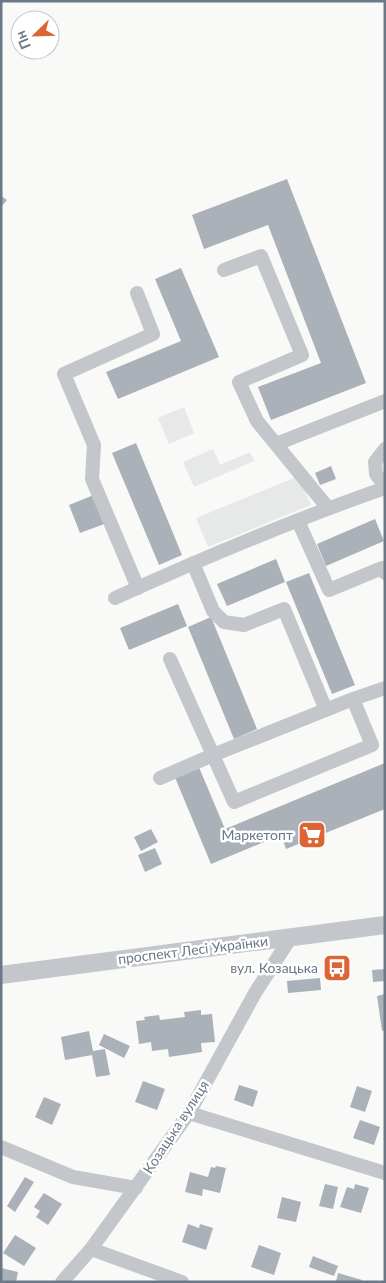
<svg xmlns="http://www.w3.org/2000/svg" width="386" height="1283" font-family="Lato,sans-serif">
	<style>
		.built { fill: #e7e8e8 }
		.building { fill: #aab1b8 }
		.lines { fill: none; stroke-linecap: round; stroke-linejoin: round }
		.minor { stroke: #c3c6ca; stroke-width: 14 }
		.tertiary { stroke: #c3c6ca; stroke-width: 18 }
		.labels { text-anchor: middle; stroke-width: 5; stroke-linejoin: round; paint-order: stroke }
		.poi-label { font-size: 14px; fill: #6a7887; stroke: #fff; text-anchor: end }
		.street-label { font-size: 14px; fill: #6a7887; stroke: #fff }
	</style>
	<rect width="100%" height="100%" fill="#f9f9f7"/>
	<path class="built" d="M184 407 194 433 169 444 158 418Z
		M213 449 220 465 250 452 254 461 194 487 183 462Z
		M299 476 311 505 208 547 196 518Z"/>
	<path class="building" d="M287 179 366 383 271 420 258 387 321 363 268 225 204 249 192 215Z
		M1 196 7 200 1 207Z
		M181 268 219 357 118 399 106 372 181 341 155 279Z
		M136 443 182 555 159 565 112 453Z
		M331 466 336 479 320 485 315 473Z
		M96 494 107 523 80 533 69 505Z
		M375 519 384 541 326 566 317 544Z
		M276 559 285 582 227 606 217 584Z
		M309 573 355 685 332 694 286 582Z
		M178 604 187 626 129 650 120 628Z
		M211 617 257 729 234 739 188 627Z
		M385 763V809L286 849 281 835 211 864 174 775 198 765 225 829Z
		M151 829 158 842 141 851 134 837Z
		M155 848 162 864 145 872 138 855Z
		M385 969V981L373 982 372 970Z
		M320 978 321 990 288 993 287 981Z
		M385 994V1030L382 1031 377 996Z
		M201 1010V1015L212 1014 215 1042 201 1043 202 1052 169 1057 168 1049 152 1051 151 1042 139 1044 136 1021 145 1020 144 1017 159 1015 160 1020 185 1017 184 1012Z
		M89 1031 93 1051 105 1049 110 1075 96 1077 92 1055 65 1060 61 1037Z
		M104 1034 130 1046 124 1058 99 1045Z
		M143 1081 165 1089 157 1110 135 1102Z
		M239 1085 258 1091 253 1107 234 1100Z
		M357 1086 372 1091 365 1112 350 1107Z
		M44 1097 61 1104 52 1125 35 1117Z
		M360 1120 380 1127 374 1145 353 1138Z
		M216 1166 226 1168 220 1193 203 1189 202 1196 185 1192 190 1172 208 1177 211 1167 215 1168Z
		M25 1177 34 1182 15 1212 7 1206Z
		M325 1184 338 1187 333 1209 319 1206Z
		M355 1184 369 1188 361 1213 340 1207 347 1187 354 1189Z
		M44 1193 62 1204 48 1225 36 1217 40 1211 34 1207Z
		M282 1197 301 1202 296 1222 277 1218Z
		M188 1224 199 1228 200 1224 213 1228 206 1250 182 1242Z
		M15 1235 36 1248 24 1266 3 1253Z
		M259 1245 281 1253 274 1275 251 1267Z
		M313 1256 338 1266 334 1276 309 1267Z
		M1 1268 18 1272 16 1282H1Z
		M338 1273 362 1280 361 1282H336Z"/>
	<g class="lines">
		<path class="minor" d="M224 270 261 256 302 355 239 382 257 421 328 508
			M137 293 153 334 64 374 94 445 92 479 138 588
			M276 444 385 401
			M385 449 375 462 376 474 385 486
			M298 521 329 590 382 568 385 573
			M193 563 213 611 224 622 244 625 284 609 326 710
			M115 598C203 558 293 520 385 488
			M170 659 234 802 372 745 353 699
			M160 778 213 755 353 699 385 688
			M189 1113 385 1173
			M1 1147 73 1177 136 1188
			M91 1249 182 1282
			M62 1282 91 1249 189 1113 255 993 291 937"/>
		<path class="tertiary" d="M1 975 385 925"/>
	</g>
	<defs>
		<symbol id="supermarket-square" viewBox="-11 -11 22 22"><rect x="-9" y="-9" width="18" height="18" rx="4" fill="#dd6434" stroke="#fff"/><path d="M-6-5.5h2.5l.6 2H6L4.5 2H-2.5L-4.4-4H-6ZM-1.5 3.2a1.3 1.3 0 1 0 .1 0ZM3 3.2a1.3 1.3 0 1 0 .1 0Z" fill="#fff"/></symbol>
		<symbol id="bus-square" viewBox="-11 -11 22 22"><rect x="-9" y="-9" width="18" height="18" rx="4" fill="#dd6434" stroke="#fff"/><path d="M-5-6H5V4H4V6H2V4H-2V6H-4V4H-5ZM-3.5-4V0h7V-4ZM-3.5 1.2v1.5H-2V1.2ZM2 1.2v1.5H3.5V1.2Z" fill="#fff"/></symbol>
	</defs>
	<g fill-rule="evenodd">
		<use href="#supermarket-square" x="296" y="819" width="32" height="32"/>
		<use href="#bus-square" x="321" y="952" width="32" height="32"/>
	</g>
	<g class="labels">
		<g class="poi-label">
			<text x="293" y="840">Маркетопт</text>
			<text x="318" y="973">вул. Козацька</text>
		</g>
		<g class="street-label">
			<text transform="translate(193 950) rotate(-7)" y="5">проспект Лесі Українки</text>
			<text transform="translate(176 1127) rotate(-57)" y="5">Козацька вулиця</text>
		</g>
	</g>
	<rect width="386" height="1283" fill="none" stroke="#6a7887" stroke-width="5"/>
	<g transform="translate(35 35) rotate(247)"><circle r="24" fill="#ffffff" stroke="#c3c9cf"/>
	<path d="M0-4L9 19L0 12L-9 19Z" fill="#dd6434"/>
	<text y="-8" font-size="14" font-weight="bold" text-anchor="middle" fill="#6a7887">Пн</text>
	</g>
</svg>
